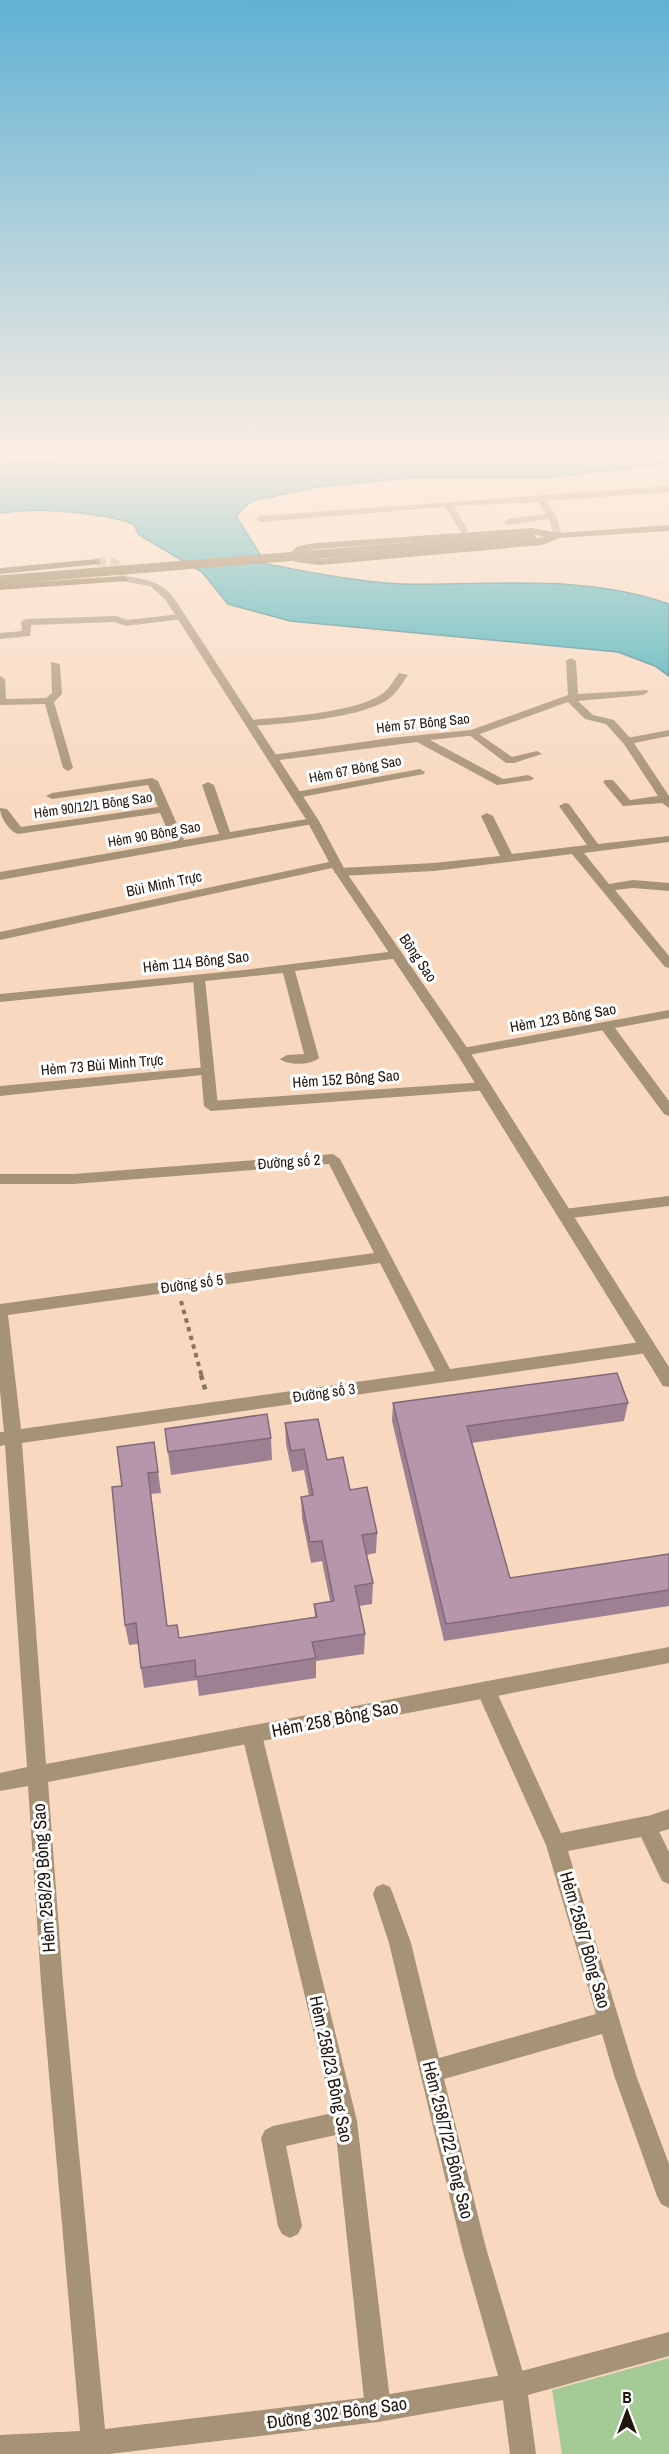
<svg xmlns="http://www.w3.org/2000/svg" width="669" height="2454" font-family="'Archivo Narrow',sans-serif">
	<style>
		.green { fill: #a4ca95 }
		.water { fill: #34acb7; stroke: #2e7f84; stroke-width: 1.5 }
		.lines { fill: none; stroke-linecap: round; stroke-linejoin: round }
		.secondary-tunnel { stroke: #cdb29c; stroke-width: 9; stroke-dasharray: 9 4.5; stroke-linecap: butt }
		.path-far1 { stroke: #877362; stroke-width: 4; stroke-dasharray: 4.5 4.5; stroke-linecap: butt }
		.path { stroke: #877362; stroke-width: 4.5; stroke-dasharray: 5 5; stroke-linecap: butt }
		.service { fill: #a69276; fill-rule: evenodd }
		.minor { fill: #a69276; fill-rule: evenodd }
		.tertiary { fill: #a69276; fill-rule: evenodd }
		.secondary { fill: #896d41; fill-rule: evenodd }
		.secondary-bridge { stroke: #896d41; stroke-width: 9 }
		.wall { fill: #9d8193 }
		.building { fill: #b796ab; stroke: #806978; stroke-width: 1.5 }
		.labels { text-anchor: middle; stroke-width: 6; stroke-linejoin: round; paint-order: stroke }
		.far-street-label { font-size: 14px; fill: #21170e; stroke: #fff }
		.street-label { font-size: 15px; fill: #21170e; stroke: #fff }
		.near-street-label { font-size: 18px; fill: #21170e; stroke: #fff }
	</style>
	<rect width="100%" height="100%" fill="#f8d9c0"/>
	<path class="green" d="M669 2358V2454H562L552 2390Z"/>
	<path class="water" d="M101 454H669V462L660 465 543 478H408L318 487 251 501 236 516 266 564C311 572 356 582 402 584 493 586 581 573 669 604V676L655 666 618 652 290 621 228 604 202 572 139 535 134 525 126 521C86 512 41 507 0 513V464Z"/>
	<g class="lines">
		<path class="secondary-tunnel" d="M97 562H111L121 567 124 579"/>
		<path class="path-far1" d="M181 1301 202 1377"/>
		<path class="path" d="M201 1375 206 1392"/>
		<path class="service" d="M669 486V492L546 501 556 516 562 535 558 538 554 535 548 516 538 502 454 506 468 530 464 533 461 532 445 507 260 522 256 519 260 516Z
			M180 614 183 615V619L126 626 115 622 31 625 30 636 0 639V633L22 631 21 622 26 619 116 616 127 620Z
			M51 662 60 664 62 694 54 702 73 768 68 771 63 768 45 704 0 705V676L5 679 6 699 46 698 52 693Z
			M399 673 408 675C403 682 398 691 391 697 367 718 283 724 250 726L245 723 250 720C284 717 354 713 382 694 389 689 394 680 399 673Z
			M473 730 512 757 537 751 542 754 514 763H506L469 735 468 733Z
			M669 730V736L634 743 669 796V808L662 803 623 806 603 782 605 780H613L630 800 658 796 622 741 627 738Z
			M420 769 425 772 424 774 296 798 290 795 296 792Z
			M565 803 569 804 598 844 669 836V842L584 853 609 884 633 880 669 883V891L633 888 615 890 669 956V968L665 967 572 854 434 871 340 876 334 872 340 868 434 863 500 856 481 816 487 813 493 816 512 854 587 845 559 806Z
			M199 975 205 979 218 1106 211 1111 204 1106 193 979Z
			M607 1023 612 1024 669 1101V1116L664 1114 602 1030 600 1027Z
			M669 1196V1206L564 1219 557 1214 564 1209Z
			M486 1681 493 1684 561 1833 646 1816 653 1819 669 1852V1884L662 1881 641 1837 568 1851 636 2075 669 2164V2208L661 2204 657 2196 614 2075 602 2034 444 2079 486 2248 527 2386 523 2395 514 2399 505 2395 501 2386 462 2248 389 1943 373 1894 376 1887 383 1884 390 1887 393 1894 411 1943 439 2058 596 2014 546 1845 476 1690 479 1684Z
			M252 1726 259 1729 262 1735 357 2121 391 2409 387 2418 378 2422 369 2418 365 2409 336 2135 286 2146 302 2226 298 2234 290 2238 282 2234 278 2226 261 2138 265 2130 273 2126 333 2113 242 1735 245 1729Z"/>
		<path class="minor" d="M552 513 556 516 555 518 508 525 504 522 508 519Z
			M571 658 576 661 578 694 647 690 648 692 643 695 578 701 593 715 614 720 631 739V743H623L606 724 585 719 568 702 477 735 430 740 503 779 528 775 534 778 532 780 497 785 417 742 272 761 267 758 272 755 390 738 471 730 568 695 566 661Z
			M152 778 158 781 184 840 219 834 202 785 208 782 214 785 230 832 313 818 319 821 313 824 0 880V872L173 842 160 813 18 834C9 831 0 817 0 808L7 809 21 827 158 807 148 785 52 799 46 796 52 793Z
			M396 951 400 952 402 955 400 958 295 971 319 1058C312 1065 288 1066 280 1059L287 1055 304 1054 283 973 0 1002V994L244 970Z
			M669 1010V1018L463 1056 456 1052 463 1048Z
			M207 1067 212 1068 214 1071 212 1074 0 1096V1086Z
			M484 1082 491 1087 489 1090 211 1111 204 1106 211 1101Z
			M333 1154 340 1159 450 1369 647 1341 653 1343 655 1347 653 1351 647 1353 22 1443 46 1764 669 1647V1663L48 1782 63 1983 105 2429 378 2396 514 2373 669 2332V2356L528 2395 536 2454H510L503 2400 378 2422 109 2454H0V2435L80 2431 41 1983 28 1786 0 1791V1773L27 1767 5 1445 0 1446V1432H4L0 1391V1304L374 1253 329 1164 73 1184H0V1174H73ZM380 1263 435 1371 21 1429 8 1315Z
			M669 1809V1829L646 1836 639 1833 636 1826 639 1819Z"/>
		<path class="tertiary" d="M124 576C145 579 161 581 174 598L319 821 346 872 468 1049 669 1367V1387L663 1386 457 1054 332 868 0 940V932L329 862 307 821 165 599 150 586 121 581 119 579Z"/>
		<path class="secondary" d="M669 525V531L559 538 542 545 320 565 295 562 291 552 298 546 316 543 532 528 559 533ZM532 534 545 537 320 559 302 558 301 553 316 549Z
			M97 559 100 560V564L0 574V568Z
			M124 576 129 579 127 581 0 590V584Z"/>
		<path class="secondary-bridge" d="M0 580 531 537"/>
	</g>
	<path class="wall" d="M393 1403H628L624 1421 472 1443 510 1578 669 1554V1606L444 1641 392 1421Z
		M285 1423 327 1460 350 1490 377 1533 376 1553 366 1555 373 1583 372 1604 359 1606 365 1634 364 1654 316 1661V1678L199 1696 197 1680 144 1688 141 1668 138 1644 129 1645 125 1625 122 1486 154 1442 161 1493 151 1494 167 1626 179 1638 315 1618 314 1604 330 1601 322 1561 311 1563 302 1518 301 1497 309 1496 304 1470 292 1472 286 1444Z
		M165 1429 271 1438 272 1460 171 1475Z"/>
	<path class="building" d="M617 1373 628 1403 467 1426 510 1578 669 1554V1590L446 1624 393 1403Z
		M267 1414 271 1438 168 1452 165 1429Z
		M318 1419 327 1460 343 1457 350 1490 367 1487 377 1533 362 1535 373 1583 355 1586 365 1634 312 1642 316 1658 196 1677 195 1660 141 1668 136 1623 125 1625 112 1487 122 1486 117 1447 154 1442 158 1472 148 1473 167 1626 177 1625 179 1638 317 1617 314 1604 334 1601 322 1541 310 1542 301 1497 313 1495 304 1449 291 1451 285 1423Z"/>
	<linearGradient id="sky" x2="0" y2="1"><stop stop-color="#60b1d4"/><stop offset="0.57" stop-color="#fceee3"/><stop offset="1" stop-color="#fceee3" stop-opacity="0"/></linearGradient>
	<rect width="669" height="798" fill="url(#sky)"/>
	<g class="labels">
		<g class="far-street-label">
			<text transform="translate(423 723) rotate(-6)" y="5">Hẻm 57 Bông Sao</text>
			<text transform="translate(355 769) rotate(-11)" y="5">Hẻm 67 Bông Sao</text>
			<text transform="translate(93 805) rotate(-8)" y="5">Hẻm 90/12/1 Bông Sao</text>
			<text transform="translate(154 834) rotate(-10)" y="5">Hẻm 90 Bông Sao</text>
		</g>
		<g class="street-label">
			<text transform="translate(164 884) rotate(-12)" y="5">Bùi Minh Trực</text>
			<text transform="translate(418 958) rotate(56)" y="5">Bông Sao</text>
			<text transform="translate(196 962) rotate(-6)" y="5">Hẻm 114 Bông Sao</text>
			<text transform="translate(563 1018) rotate(-10)" y="5">Hẻm 123 Bông Sao</text>
			<text transform="translate(102 1065) rotate(-5)" y="5">Hẻm 73 Bùi Minh Trực</text>
			<text transform="translate(346 1079) rotate(-4)" y="5">Hẻm 152 Bông Sao</text>
			<text transform="translate(289 1162) rotate(-4)" y="5">Đường số 2</text>
			<text transform="translate(192 1284) rotate(-8)" y="5">Đường số 5</text>
			<text transform="translate(324 1393) rotate(-8)" y="5">Đường số 3</text>
		</g>
		<g class="near-street-label">
			<text transform="translate(335 1719) rotate(-11)" y="6">Hẻm 258 Bông Sao</text>
			<text transform="translate(44 1878) rotate(-94)" y="6">Hẻm 258/29 Bông Sao</text>
			<text transform="translate(585 1940) rotate(74)" y="6">Hẻm 258/7 Bông Sao</text>
			<text transform="translate(331 2069) rotate(78)" y="6">Hẻm 258/23 Bông Sao</text>
			<text transform="translate(448 2140) rotate(76)" y="6">Hẻm 258/7/22 Bông Sao</text>
			<text transform="translate(337 2413) rotate(-8)" y="6">Đường 302 Bông Sao</text>
		</g>
	</g>
	<g transform="translate(627 2412)" stroke="#ffffff" stroke-width="4.5" paint-order="stroke">
	<path d="M0-4.5L10 22L0 15L-10 22Z" fill="#21170e"/>
	<text y="-9" font-size="16" font-weight="bold" text-anchor="middle" fill="#21170e">B</text>
	</g>
</svg>
